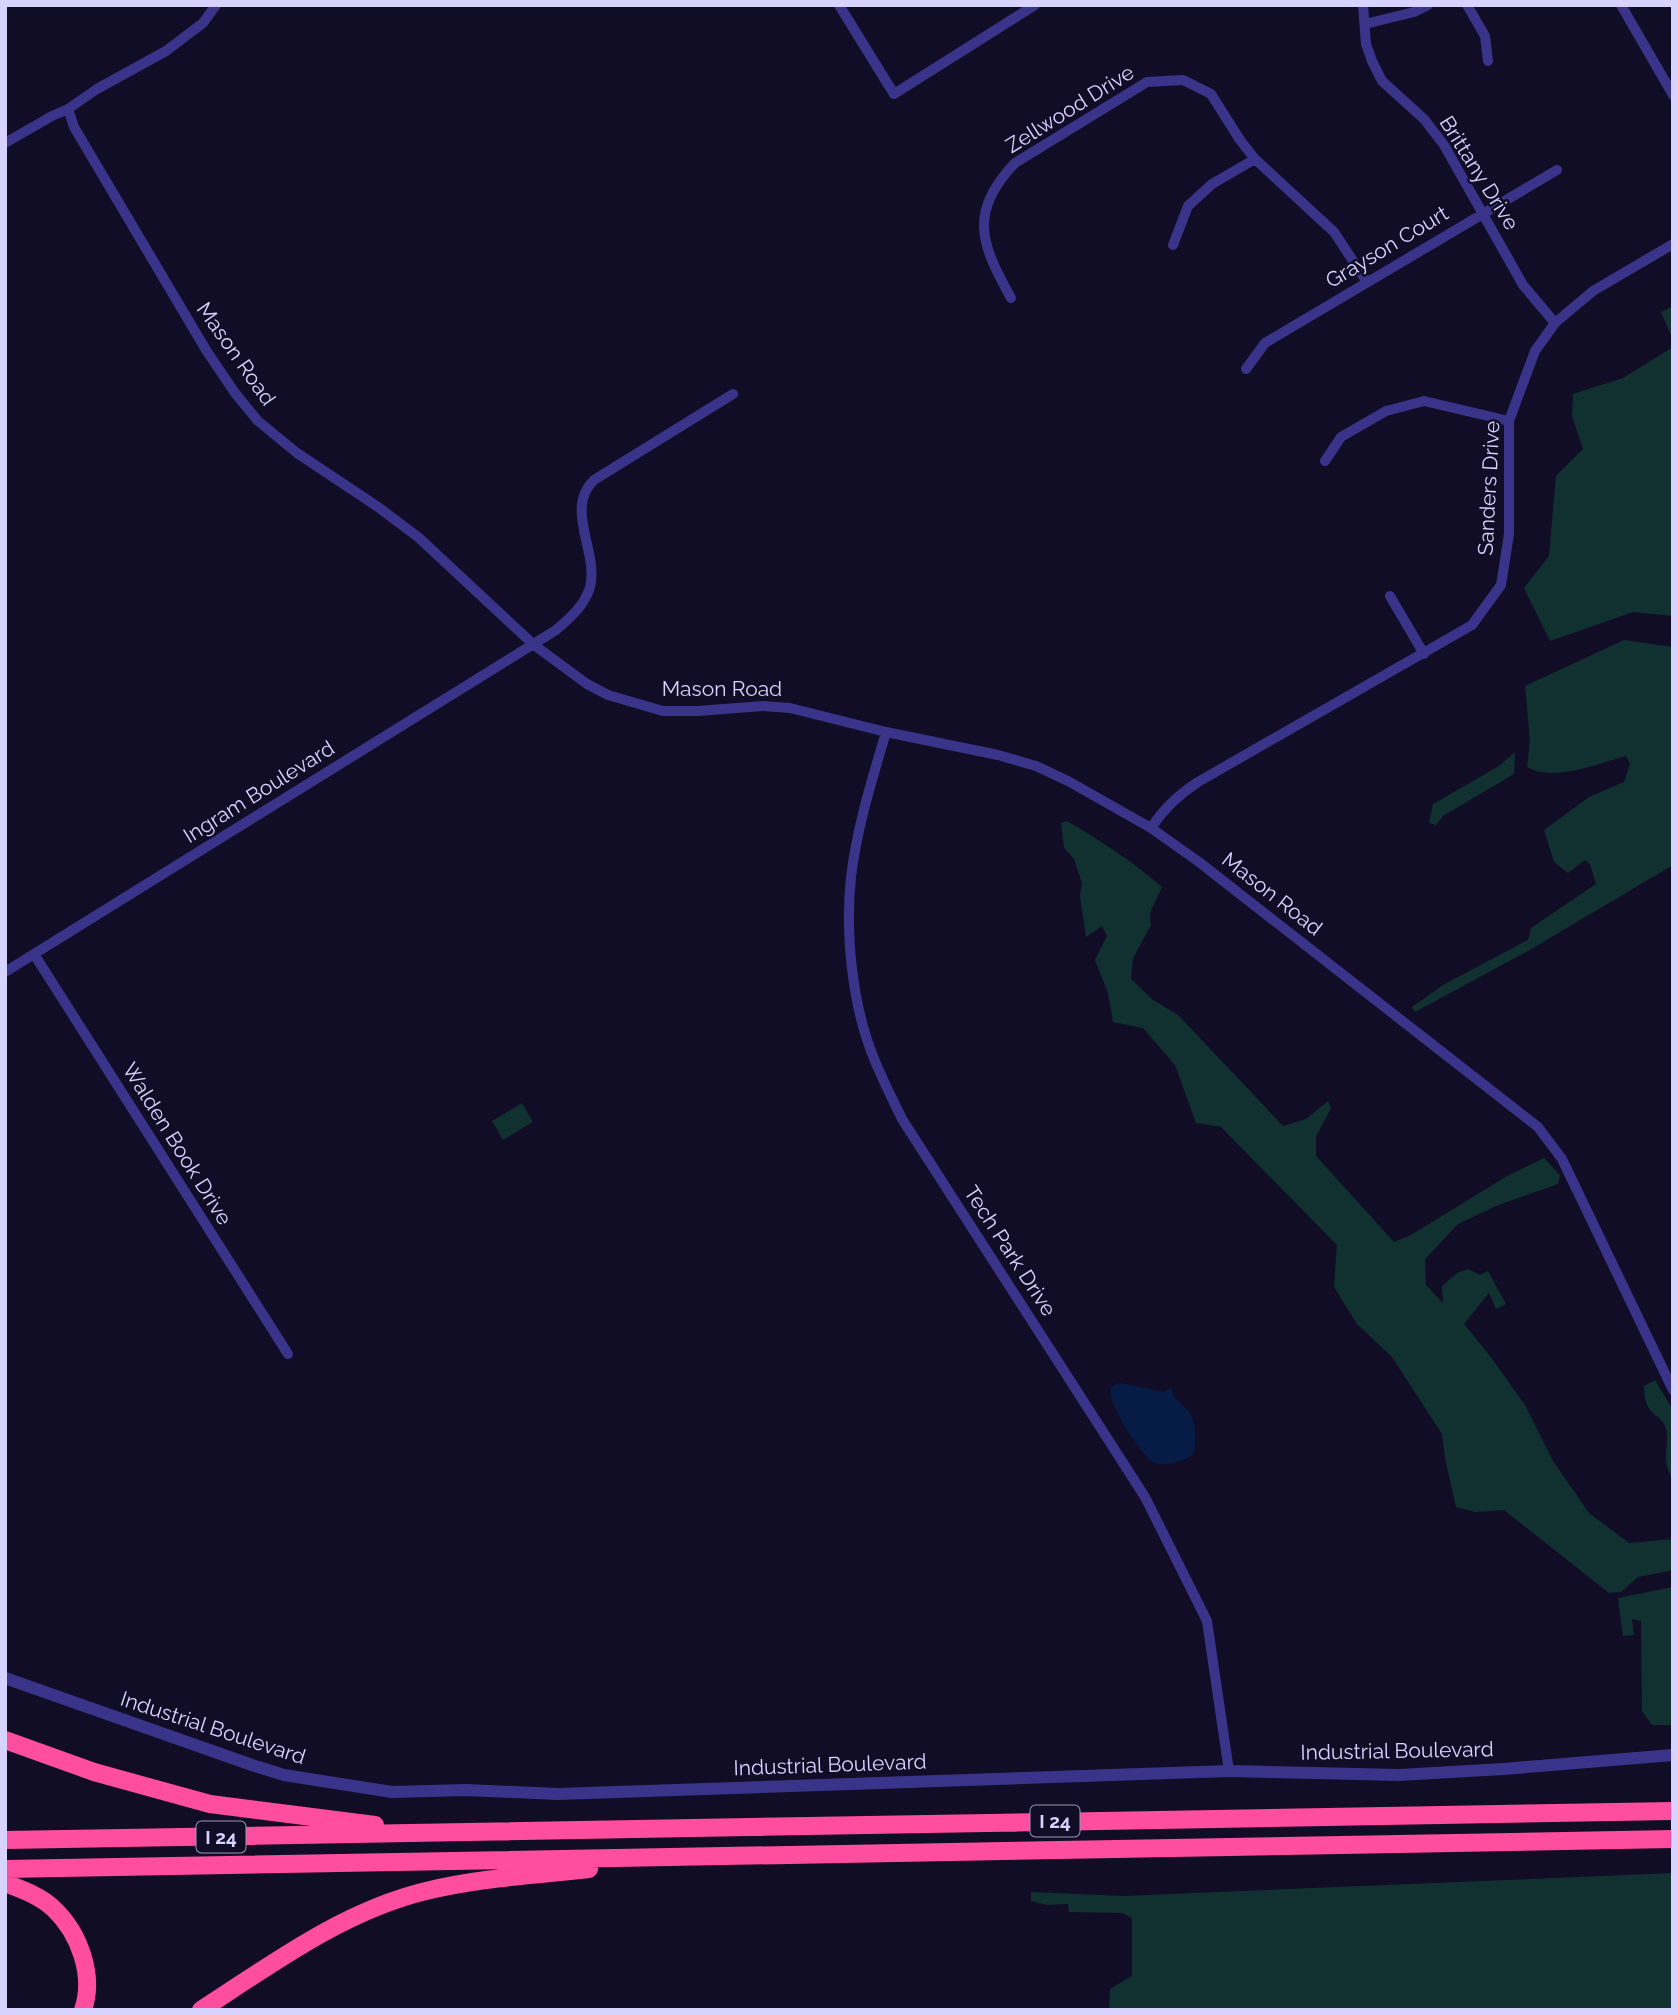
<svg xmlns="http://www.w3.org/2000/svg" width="1678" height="2015" font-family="Raleway,sans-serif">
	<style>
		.green { fill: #103130 }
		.water { fill: #061c46 }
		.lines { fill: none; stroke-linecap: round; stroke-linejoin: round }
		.minor { stroke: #393489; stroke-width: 10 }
		.tertiary { stroke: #393489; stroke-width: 12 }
		.motorway { stroke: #ff4d9f; stroke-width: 18 }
		.labels { text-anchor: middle; stroke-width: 5; stroke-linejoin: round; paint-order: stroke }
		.shield { fill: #120d26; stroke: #9d97be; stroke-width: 2 }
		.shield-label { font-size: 19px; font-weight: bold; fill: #d8d2ff }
		.street-label { font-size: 21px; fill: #d8d2ff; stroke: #120d26 }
	</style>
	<rect width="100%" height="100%" fill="#120d26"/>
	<path class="green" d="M1673 306V340L1661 312Z
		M1673 347V616L1633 612 1550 641 1524 588 1549 556 1556 476 1583 449 1572 416 1573 394 1623 378Z
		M1624 640 1673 647V865L1528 951 1415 1012 1412 1007 1443 985 1528 940 1531 928 1596 884 1590 864 1585 860 1568 873 1554 862 1544 830 1589 797 1624 782 1630 764 1626 756C1596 764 1556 782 1527 767L1530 741 1525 686Z
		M1515 752 1514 774 1443 816 1436 825 1429 823 1433 804 1499 766Z
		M1067 821C1101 841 1132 861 1162 887L1150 913 1151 925 1133 958 1131 979 1153 1000 1178 1015 1283 1126 1306 1119 1328 1101 1331 1108 1316 1137V1156L1394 1242 1411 1235 1507 1176 1544 1158 1560 1175 1558 1184 1496 1206 1458 1224 1425 1259 1426 1285 1443 1303 1442 1286 1457 1273 1468 1269 1480 1275 1488 1271 1506 1304 1496 1309 1489 1293 1464 1324 1490 1356 1525 1405 1553 1461 1589 1513 1629 1543 1673 1539V1570L1638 1577 1621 1592 1609 1593 1504 1510 1475 1512 1456 1507 1445 1458 1442 1434 1392 1357 1357 1324 1334 1287 1337 1245 1221 1127 1196 1123 1175 1065 1143 1028 1113 1022 1108 993 1095 960 1107 936 1102 926 1086 937 1080 896 1082 883 1074 859 1064 848 1061 823Z
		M522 1103 533 1122 503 1140 492 1121Z
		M1655 1380 1673 1410V1479C1660 1459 1670 1448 1666 1429 1663 1412 1644 1420 1644 1386Z
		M1673 1587V1725H1652L1642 1711 1641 1621 1632 1619 1634 1635 1623 1636 1618 1598Z
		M1673 1873V2010H1109L1110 1989 1132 1976V1918L1122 1913 1069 1912 1068 1904 1047 1905 1031 1901V1892L1123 1896Z"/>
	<path class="water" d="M1120 1383 1164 1392 1171 1388C1174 1408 1198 1403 1195 1441 1195 1447 1195 1451 1191 1456 1183 1461 1165 1467 1155 1463 1142 1458 1112 1409 1111 1395 1110 1389 1110 1390 1114 1385Z"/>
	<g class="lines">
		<path class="minor" d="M216 5 203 23 166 51 97 89 68 109 74 127 206 350 235 393 258 421 297 453 378 507 418 537 534 645 587 684 608 695 663 711H698L763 706 790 708 886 732 998 755 1036 766 1068 781 1151 828 1199 862 1538 1127 1562 1159 1673 1390
			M839 5 894 94 1035 5
			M1363 5 1366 44 1372 61 1382 81 1424 119 1444 145 1523 285 1555 323
			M1467 5 1485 36 1488 61
			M1621 5 1673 95
			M1365 24 1414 12 1428 5
			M5 143 52 116 68 109
			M1173 245 1188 206 1212 184 1255 159
			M1011 298C981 244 968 213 1015 163L1147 82 1183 80 1211 94 1240 140 1255 159 1334 232 1367 282
			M1246 369 1265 343 1557 170
			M1325 461 1341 437 1386 411 1424 401 1509 421
			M1390 596 1424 654
			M886 732C872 780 857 827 851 877 845 932 852 1004 873 1056 881 1077 892 1098 902 1119L1145 1497 1207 1621 1229 1771
			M1151 828C1164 808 1178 795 1198 782L1472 625 1501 585 1509 534V421L1535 351 1555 323 1593 291 1673 244
			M34 954 288 1354
			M5 972 556 630C570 618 585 605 590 587 599 552 564 509 594 480L733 394"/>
		<path class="tertiary" d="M5 1678 252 1765 284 1775 392 1792 466 1790 558 1794 1229 1771 1399 1775 1503 1769 1673 1755"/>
		<path class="motorway" d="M5 1740 94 1772 210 1804 375 1825
			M5 1840 1673 1811
			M5 1869 1673 1839
			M5 1883C21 1889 41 1896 54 1909 79 1933 95 1975 83 2010
			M201 2010C272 1964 343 1911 426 1891 479 1878 535 1875 589 1869"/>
	</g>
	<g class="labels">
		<g class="shield">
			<rect x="1030.5" y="1805.5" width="49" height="31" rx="5"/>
			<rect x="196.5" y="1821.5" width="49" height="31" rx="5"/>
		</g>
		<g class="shield-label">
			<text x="1055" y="1828">I 24</text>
			<text x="221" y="1844">I 24</text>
		</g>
		<g class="street-label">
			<text transform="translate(1070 109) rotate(-32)" y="7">Zellwood Drive</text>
			<text transform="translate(1479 173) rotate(58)" y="7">Brittany Drive</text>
			<text transform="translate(1387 247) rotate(-31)" y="7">Grayson Court</text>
			<text transform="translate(236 354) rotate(55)" y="7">Mason Road</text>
			<text transform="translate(1489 488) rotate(-87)" y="7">Sanders Drive</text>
			<text x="722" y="696">Mason Road</text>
			<text transform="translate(259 792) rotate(-32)" y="7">Ingram Boulevard</text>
			<text transform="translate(1272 894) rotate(38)" y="7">Mason Road</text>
			<text transform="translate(177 1144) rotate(58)" y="7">Walden Book Drive</text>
			<text transform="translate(1010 1251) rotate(57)" y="7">Tech Park Drive</text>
			<text transform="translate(213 1728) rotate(18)" y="7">Industrial Boulevard</text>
			<text transform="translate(1397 1751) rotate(-1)" y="7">Industrial Boulevard</text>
			<text transform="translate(830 1765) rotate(-2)" y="7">Industrial Boulevard</text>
		</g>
	</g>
	<rect width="1678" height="2015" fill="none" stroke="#d8d2ff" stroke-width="14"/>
</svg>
